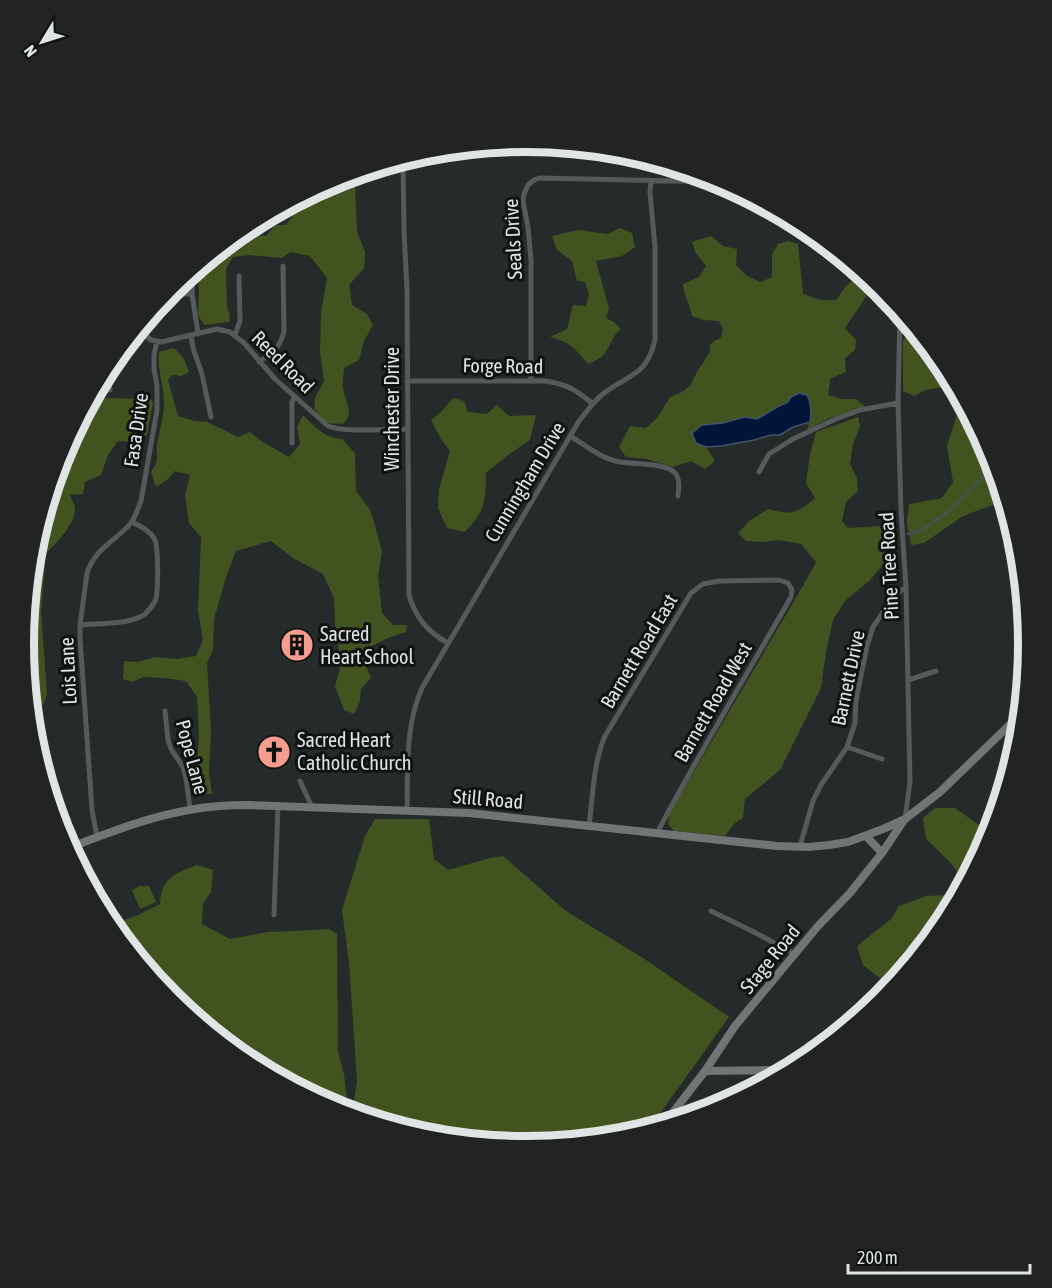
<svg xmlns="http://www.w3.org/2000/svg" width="1052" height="1288" font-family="'Asap Condensed',sans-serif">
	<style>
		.green { fill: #415420 }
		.water { fill: #001538; stroke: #43536c; stroke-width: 1.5 }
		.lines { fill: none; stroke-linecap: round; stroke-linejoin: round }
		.stream { stroke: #43536c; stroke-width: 1.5 }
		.street { stroke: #575a5b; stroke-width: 5 }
		.secondary { stroke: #717576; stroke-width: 8 }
		.labels { text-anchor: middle; stroke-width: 6; stroke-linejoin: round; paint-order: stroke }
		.street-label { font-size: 20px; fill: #e0e4e4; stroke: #101312 }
		.poi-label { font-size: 20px; fill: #e0e4e4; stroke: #101312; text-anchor: start }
		.rim { fill: none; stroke: #e0e4e4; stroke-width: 8 }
	</style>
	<rect width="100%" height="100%" fill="#252b2a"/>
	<path class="green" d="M353 174 355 184 357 232 365 252 364 268 349 285 352 305 367 314 373 325 364 341 359 360 344 368C344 374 342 381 343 388 345 402 355 412 343 424L326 423 314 409 315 398 324 381 320 351 321 313 327 278 310 256 290 252 282 258 249 255 233 257 226 269 227 307 230 316 229 322 204 325 198 315 199 292 198 267 234 237 243 234 266 236 275 225H286L293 215 297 200 334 180Z
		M620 228 632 233 635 247 622 256 596 261 609 309 606 318 614 322 621 329C611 336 611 349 601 357 598 360 592 362 588 364 575 348 570 342 550 337L567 329 573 305 586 306 589 294 585 282 577 281 572 261 557 250 552 236 578 230 608 234Z
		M711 236 723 246 737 249 736 265 747 276 761 282 772 277V255L778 244 789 241 798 244 803 294 821 300H836L846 286 858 275 859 271 881 289 884 293 869 292 845 328 856 340 855 350 845 358 846 372 830 379 828 395 841 399H856L865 406 828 419 807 430 811 414 809 400 791 397 787 403 779 406 757 419 744 417 723 423 702 425 696 443 706 447 715 461 705 469 691 461 673 467 646 459 626 457 619 447 630 426 646 428 657 418 670 397 682 392 690 386 697 372 710 352V345L714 341 721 338 723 329 719 321 704 320 692 316C690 304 684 296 683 284L699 277 706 266 696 253 692 242Z
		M914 329 944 365 958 392 949 386 926 390 914 396 903 391V340L911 330Z
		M174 348 183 357 189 372 181 376 172 375 168 380 178 416 194 421 207 422 238 437 250 432 261 441 289 457 300 444 297 427 303 415C316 428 323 437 342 439L355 453 356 491 370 510 375 525 382 552 378 576 382 613 393 625H407L406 632 388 638 372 646 364 662 371 678 361 689 360 701 354 714 344 710 335 686 341 665 335 624 334 598 323 574 293 558 271 541 236 551 226 577 214 619 213 650 207 663 211 732 209 773 212 794H200L196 771 199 736 197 697 186 681 164 678 143 677 133 682 123 679 124 661 138 662 155 657 177 659 196 656 203 640 198 610 201 537 189 523 185 496 190 475 175 471 167 480 156 487 151 472C160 460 156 458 157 445 159 431 164 417 164 403 164 385 157 370 159 352Z
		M92 395 105 398 151 399 153 403 147 435 137 442 118 441 108 455 101 475 85 482 83 494 70 495C71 499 75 504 75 509 75 524 56 544 46 553L41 611 47 694 43 705 40 706 36 696 30 586 34 546 62 452Z
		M453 398 464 401 468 412 487 414 497 405 509 416 536 415 530 440 508 455 486 473C485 502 486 510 465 532L447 528 438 508 439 489 450 451 441 439 431 420 441 412Z
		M963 403 990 452 1007 508 992 505 963 516 924 543 911 545 907 523 909 504 942 498 953 482 947 446 957 415Z
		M858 417 860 427 853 444 850 464 857 478 858 491 846 502 842 521 848 528 895 525 896 544 888 559 869 581 846 600 833 620 826 652 821 688 780 770 745 799 743 818 735 823 725 836 674 831 668 824 669 814 804 584 816 562 801 544 779 540 762 542 746 541 738 533 749 521 768 509C791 515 797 514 815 498L806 483 810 454 816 432Z
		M935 808H955L976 823 989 829 993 827 990 836 965 882 949 861 926 839 923 818Z
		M375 819H429L434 859 448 870 490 858 503 856 566 911 646 960 729 1017 649 1129 624 1136 526 1146 428 1136 352 1113 357 1081 349 963 342 910 365 836Z
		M197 865 213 870 211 892 203 904 202 924 230 939 268 932 295 931 329 929 337 934 338 1052 344 1074 347 1101 344 1111 334 1108 247 1061 171 999 110 924 134 917 160 904C161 878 176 873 197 865Z
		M964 885 943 923 891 987 863 965 857 946 891 919 899 906 926 896 950 895Z
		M140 886H149L156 902 140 909 132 890Z"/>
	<path class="water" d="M799 393 807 395C812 404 811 413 810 422L793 427 780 435H771L754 440 721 446 706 447 696 443 692 433 702 425 723 423 744 417 757 419 779 406 787 403 791 397Z"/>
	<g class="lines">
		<path class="stream" d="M907 534C935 530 971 490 990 470L994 464"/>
		<path class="street" d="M403 159 404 231 407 289 409 595C415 617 427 632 448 643
			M260 220 267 224
			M193 271 192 294 198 333
			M170 291 177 294H192
			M900 312 898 403 901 512 906 587 910 782 905 819
			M138 329 151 340 161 342 217 329 230 332 244 343 275 379 328 426C346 433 387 429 407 429
			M191 335 193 348 202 374 211 417
			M235 335 240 321 239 276
			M259 362C273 351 280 349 284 331L283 266
			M106 369 110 390
			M407 381H545C567 384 576 390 592 403
			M531 381V260L528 227 523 201 524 194 528 185 534 180 539 178 722 182
			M570 436C585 445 602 459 620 462 632 464 668 463 675 473 680 479 679 488 678 496
			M292 443V402L295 397
			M759 472 769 454 793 439 836 419 860 410 898 403
			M80 625C98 623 131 625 145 614 149 610 154 604 156 599 158 590 159 545 154 538 149 530 140 526 132 522
			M908 680 936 671
			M165 711 168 740 171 749 183 767 186 778 190 809
			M847 747 882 759
			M300 781 312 807
			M407 810C408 769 405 726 422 688L579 421C587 411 594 401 604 393 630 374 647 375 655 340V247L650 192 651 181
			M589 826C593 796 593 764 605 736L691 593 703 584 719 581 779 580 788 583 792 590 791 597C746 676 699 753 657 833
			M97 837 92 810 80 638V625L87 573C95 548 116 541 131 523 136 516 138 508 141 501L157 410V386L154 369V355L157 341
			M800 846 813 801 821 785 847 747 855 723 856 700 867 646 873 627 895 595 906 587
			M711 911 752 931 795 954
			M274 915 278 806"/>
		<path class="secondary" d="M866 836 882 853
			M68 848C108 833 148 817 189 810 209 806 230 805 250 805L469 813 777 846 808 847 829 845 848 842 883 829 905 819 940 792 1021 714
			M705 1071 789 1070
			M664 1124 705 1071 735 1026 818 926 850 893 882 853 904 820"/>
	</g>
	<defs>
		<symbol id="building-disc" viewBox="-11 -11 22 22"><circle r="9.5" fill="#f59d8e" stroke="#101312"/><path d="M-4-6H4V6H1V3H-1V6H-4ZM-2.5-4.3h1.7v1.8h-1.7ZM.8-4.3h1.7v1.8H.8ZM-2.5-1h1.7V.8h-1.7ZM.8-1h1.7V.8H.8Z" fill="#111"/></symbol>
		<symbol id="church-disc" viewBox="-11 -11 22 22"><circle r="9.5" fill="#f59d8e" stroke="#101312"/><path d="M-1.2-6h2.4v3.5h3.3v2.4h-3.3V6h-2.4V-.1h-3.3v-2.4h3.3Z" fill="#111"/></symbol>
	</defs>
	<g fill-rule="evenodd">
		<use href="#building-disc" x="278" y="626" width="38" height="38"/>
		<use href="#church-disc" x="255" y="733" width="38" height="38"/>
	</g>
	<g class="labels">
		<g class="street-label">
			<text transform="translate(513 239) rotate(-93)" y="7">Seals Drive</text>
			<text transform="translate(283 362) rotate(45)" y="7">Reed Road</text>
			<text transform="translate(503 366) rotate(1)" y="7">Forge Road</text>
			<text transform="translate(392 409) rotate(-90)" y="7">Winchester Drive</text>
			<text transform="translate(136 430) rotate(-82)" y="7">Fasa Drive</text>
			<text transform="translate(525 482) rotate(-59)" y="7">Cunningham Drive</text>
			<text transform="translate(889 566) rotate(-93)" y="7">Pine Tree Road</text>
			<text transform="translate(639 651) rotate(-59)" y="7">Barnett Road East</text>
			<text transform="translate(68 671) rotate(-93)" y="7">Lois Lane</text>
			<text transform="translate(848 678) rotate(-78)" y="7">Barnett Drive</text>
			<text transform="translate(713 702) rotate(-60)" y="7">Barnett Road West</text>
			<text transform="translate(192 757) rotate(75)" y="7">Pope Lane</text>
			<text transform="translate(488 799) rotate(5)" y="7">Still Road</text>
			<text transform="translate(770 959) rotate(-51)" y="7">Stage Road</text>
		</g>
		<g class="poi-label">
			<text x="320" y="641">Sacred<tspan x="320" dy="23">Heart School</tspan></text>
			<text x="297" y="747">Sacred Heart<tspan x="297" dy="23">Catholic Church</tspan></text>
		</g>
	</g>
	<path d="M0 0H1052V1288H0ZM34 644a492 492 0 1 1 984 0a492 492 0 1 1-984 0Z" fill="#212423" fill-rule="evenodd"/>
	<path class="rim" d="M34 644a492 492 0 1 1 984 0a492 492 0 1 1-984 0Z"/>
	<g transform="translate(42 42) rotate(232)" stroke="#101312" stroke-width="4.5" paint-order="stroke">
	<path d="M0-4.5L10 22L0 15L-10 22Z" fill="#e0e4e4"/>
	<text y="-9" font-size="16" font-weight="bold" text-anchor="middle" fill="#e0e4e4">N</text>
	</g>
	<path d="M848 1264v9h182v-9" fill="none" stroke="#e0e4e4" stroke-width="3"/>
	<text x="857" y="1264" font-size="18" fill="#e0e4e4" stroke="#101312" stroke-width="4.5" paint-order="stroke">200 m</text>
</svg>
